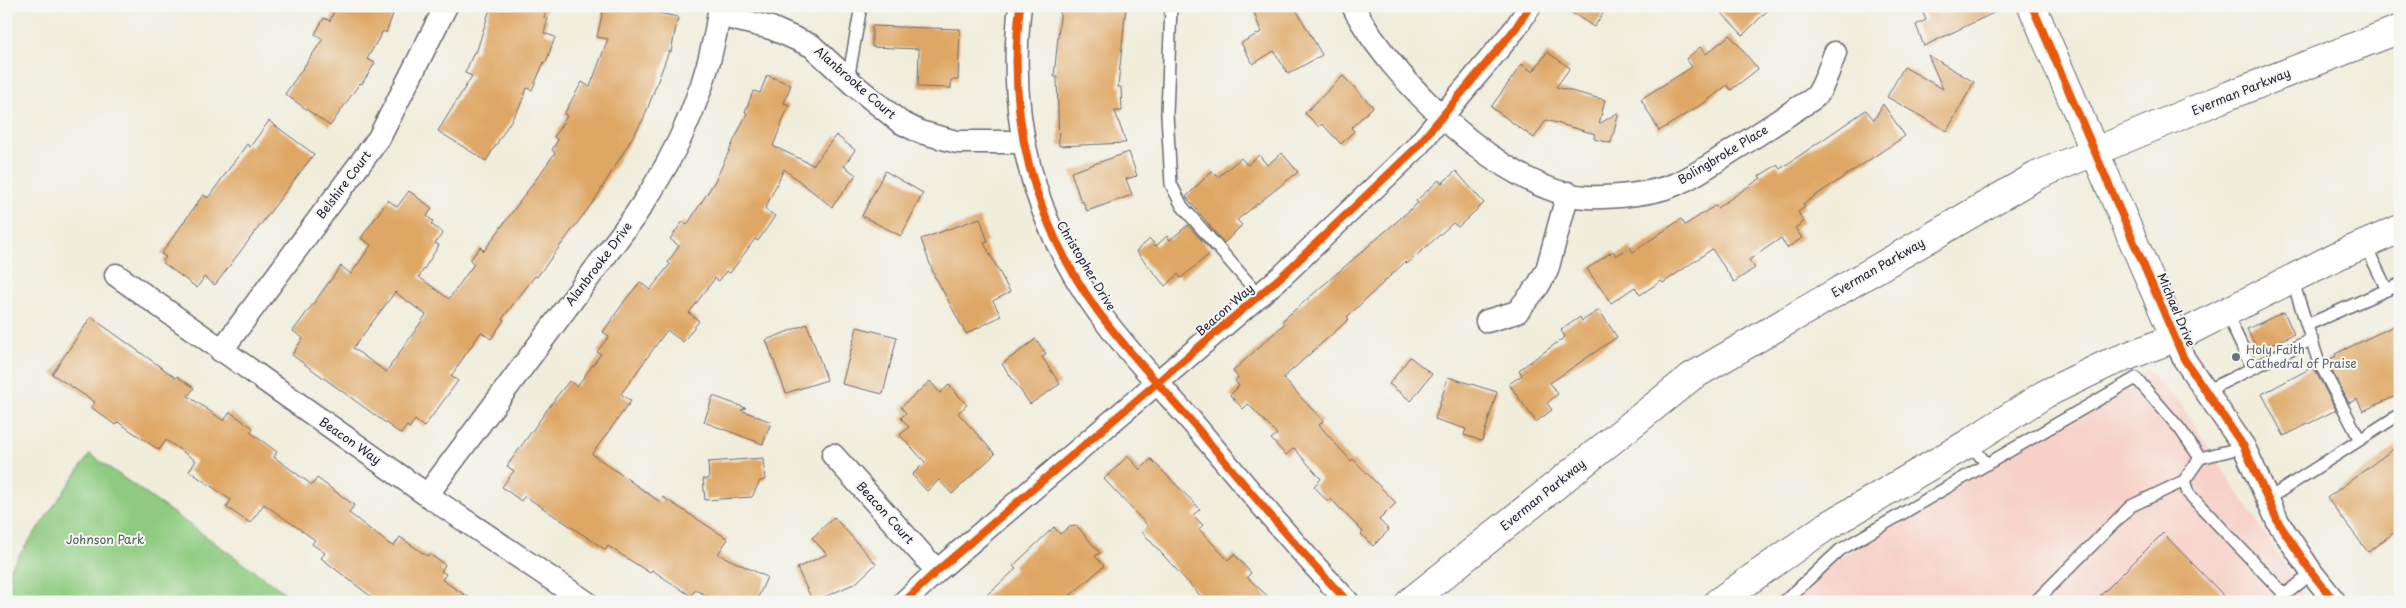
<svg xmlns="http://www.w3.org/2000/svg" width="2406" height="608" font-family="'Playpen Sans',sans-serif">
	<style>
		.built { fill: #f7d1c7 }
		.green { fill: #8ecb80; stroke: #58765e }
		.building { fill: #dfa765; fill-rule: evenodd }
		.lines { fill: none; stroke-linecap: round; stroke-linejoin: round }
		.lane-casing { stroke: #6a6973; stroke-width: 14 }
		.street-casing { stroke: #6a6973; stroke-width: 25 }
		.secondary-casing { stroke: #6a6973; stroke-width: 30 }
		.lane { stroke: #fff; stroke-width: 11 }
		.street { stroke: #fff; stroke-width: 22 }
		.secondary { stroke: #fff; stroke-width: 28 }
		.cycleway-casing { stroke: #f6f6f2; stroke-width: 11 }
		.cycleway { stroke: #e8590c; stroke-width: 8 }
		.worship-dot { fill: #6b7280; stroke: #f6f6f2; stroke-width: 2 }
		.labels { text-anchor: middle; stroke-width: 4; stroke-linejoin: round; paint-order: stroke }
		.street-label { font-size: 12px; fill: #22223b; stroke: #f6f6f2 }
		.worship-label { font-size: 12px; fill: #5b616d; stroke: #f6f6f2; text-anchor: start }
		.park-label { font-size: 12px; fill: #485d53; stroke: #f6f6f2 }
	</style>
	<rect width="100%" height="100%" fill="#f6f6f2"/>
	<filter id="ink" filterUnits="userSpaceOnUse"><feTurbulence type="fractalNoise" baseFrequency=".02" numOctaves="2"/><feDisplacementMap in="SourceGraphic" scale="10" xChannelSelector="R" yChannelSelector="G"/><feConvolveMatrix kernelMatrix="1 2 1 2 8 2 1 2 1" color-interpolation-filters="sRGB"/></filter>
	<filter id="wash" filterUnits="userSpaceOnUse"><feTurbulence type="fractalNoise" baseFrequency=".0096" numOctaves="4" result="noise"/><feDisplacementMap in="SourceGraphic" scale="20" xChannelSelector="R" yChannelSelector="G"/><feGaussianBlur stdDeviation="1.12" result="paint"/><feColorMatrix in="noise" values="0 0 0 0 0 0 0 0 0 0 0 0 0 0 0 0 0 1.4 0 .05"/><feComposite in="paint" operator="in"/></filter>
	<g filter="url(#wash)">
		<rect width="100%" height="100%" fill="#f0eddb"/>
		<path class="built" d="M2146 370 2180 403 2309 602H1769Z"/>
		<path class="green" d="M90 454 298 602H6V574Z"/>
		<g id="blocks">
			<path class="building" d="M336 6H396L386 33 383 31 367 59 375 63 362 84 360 83 330 126 285 94 323 39 315 34 324 18 330 21Z
				M491 6H547L544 18 548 19 544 33 555 37 546 62H544L532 90 527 88 520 106 486 161 438 131 472 76 465 73 474 52 476 53Z
				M604 6H624L678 17 671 52 669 51 644 118 596 198 537 277 535 276 502 319 504 320 491 339 481 332 451 376 458 381 424 427 415 420 409 428 407 426 401 434 292 355 303 338 293 331 341 266 351 274 371 245 361 238 388 200 397 207 409 191 432 208 427 216 433 221 431 224 443 233 435 243 439 245 419 277 449 299 474 264 470 260 480 247 484 251 555 153 552 150 558 140 554 137 567 116 564 114 582 82 590 87 608 39 597 37ZM395 292 426 315 386 372 353 348Z
				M1061 6H1126L1118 87H1121L1122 111H1115L1126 143 1059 146 1057 77H1054Z
				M1252 6H1294L1322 55 1288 74 1274 51 1253 64 1241 43 1261 32Z
				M1562 6H1608L1594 27Z
				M1715 6H1772L1743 35Z
				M1920 6H2008L1924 46 1916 25 1926 20Z
				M872 26 960 29 958 80H951V88L918 87 919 49 872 47Z
				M1730 35 1758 69 1731 90 1727 85 1707 101 1659 131 1641 99 1692 67 1686 59 1700 47 1706 54Z
				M1547 52 1570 68 1556 87 1605 100 1599 124 1619 112 1611 143 1594 139 1595 134 1546 120 1534 138 1491 107 1522 64 1533 72Z
				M1928 55 1974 82 1947 131 1887 97 1904 67 1943 89Z
				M767 75 791 85 784 103 789 105 773 146 813 165 836 135 855 150 844 166 856 175 832 207 784 169 765 209 775 216 758 241 755 239 730 273 726 271 719 281 715 278 689 313 699 321 683 342 667 330 621 394 631 401 592 454 660 502 663 497 728 539 718 554 767 577 756 602H721L695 590 691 596 652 570 650 573 608 546 606 550 525 496 521 501 502 487 514 471 507 466 557 396 569 381 577 386 601 354 597 352 609 336 603 332 626 299 640 282 650 290 670 264 668 262 679 246 670 239 683 221 687 225 715 181 747 113 745 112 752 94 754 91 760 93Z
				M1343 76 1373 107 1351 128 1354 131 1341 144 1322 124 1319 127 1305 113Z
				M1883 104 1905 136 1803 204 1805 207 1798 212 1804 222 1795 228 1802 238 1787 248 1781 238 1749 260 1755 268 1734 282 1712 249 1663 283 1661 281 1640 295 1635 287 1611 303 1587 269 1613 251 1616 256 1630 247 1633 252 1681 219 1685 225 1716 205 1717 208 1761 178 1759 176 1777 165 1780 169 1866 110 1874 120Z
				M269 121 314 154 215 285 204 277 197 288 162 262 166 257 161 254 203 195 208 198 247 144 250 147Z
				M1129 152 1137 176 1126 179 1132 195 1087 211 1083 201 1081 202 1071 172Z
				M1282 153 1298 172 1237 220 1242 225 1224 243 1186 197 1212 171 1218 177 1241 158 1247 165 1259 155 1267 165Z
				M885 171 923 193 901 236 862 216Z
				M1456 171 1484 203 1458 227 1453 223 1407 264 1405 262 1347 317 1349 319 1283 378 1323 421 1319 425 1351 461 1353 459 1396 503 1379 520 1389 530 1373 546 1361 534 1363 532 1331 499 1328 502 1314 486 1321 479 1294 448 1286 455 1271 439 1277 434 1248 404 1243 409 1230 395 1239 386 1235 381 1238 378 1233 371 1284 324 1282 321 1418 203 1416 201 1439 180 1442 183Z
				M980 218 988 242 984 243 1010 292 993 301 1001 316 966 334 936 278H935L921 239Z
				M1188 225 1212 252 1181 278 1178 274 1165 286 1136 251 1150 239 1156 246 1167 236 1170 240Z
				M1599 310 1617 337 1550 383 1558 394 1547 403 1552 410 1536 422 1509 384 1522 375 1519 370 1565 337 1561 330 1580 317 1582 321Z
				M2284 312 2294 334 2258 351 2247 329Z
				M91 317 176 378 177 376 194 388 188 396 224 421 230 412 253 428 250 432 277 452 274 457 312 485 317 478 354 505 349 513 389 544 394 546 400 537 427 556 429 554 445 565 441 571 446 574 442 580 476 602H378L321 558 325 553 312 544 315 540 264 504 250 523 226 507 231 500 189 471 196 461 166 440 159 450 118 422 115 425 91 407 95 402 52 374Z
				M2400 323V394L2363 411 2357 399 2349 403 2327 361 2336 356 2335 354Z
				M807 324 827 380 786 393 766 340Z
				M857 327 897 337 883 394 842 384Z
				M1036 339 1046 354 1042 357 1060 384 1030 404 1002 364Z
				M1410 357 1432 374 1411 401 1389 384Z
				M2313 367 2336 410 2284 436 2262 394Z
				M1448 377 1497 392 1482 441 1464 435 1466 429 1435 419Z
				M930 381 940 393 949 385 967 405 958 413 995 454 952 494 939 480 927 491 912 475 925 462 900 435 909 427 901 418 906 413 901 407Z
				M713 396 746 408 741 410 771 422 763 444 704 422Z
				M2400 444V528L2368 552 2327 498Z
				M1128 456 1140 470 1151 459 1200 509 1193 515 1203 525 1199 529 1228 560 1234 554 1251 573 1247 577 1274 602H1206L1142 532 1148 526 1104 479Z
				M763 458 765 480 760 481 752 497 705 500 703 479H709L708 462Z
				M834 517 876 564 856 583 813 602 797 568 827 554 812 538Z
				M1077 526 1100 553 1095 556 1104 566 1063 602H979L1016 569 1013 566 1054 527 1060 534 1069 527Z
				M2163 533 2230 602H2094Z"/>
		</g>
	</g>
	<g filter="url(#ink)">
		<use href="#blocks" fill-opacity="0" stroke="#6a6973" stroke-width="1"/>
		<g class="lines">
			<defs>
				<path id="lane" d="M1171 6 1167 114 1171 184 1182 206 1259 295
					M848 80 861 6
					M2365 244 2387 290
					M2292 279 2318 360 2360 440
					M2226 312 2252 368
					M2307 325 2400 284
					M2206 391 2312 339
					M1969 443 1987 464 2136 378 2180 429 2200 458 2184 481 2188 493 2285 595 2278 602
					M2200 458 2244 447
					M2268 499 2400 414
					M2285 595 2312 573
					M1784 602 1840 550 1987 464
					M2035 602 2131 506 2184 481"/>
				<path id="street" d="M1020 6C1007 116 1032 219 1097 310 1125 349 1160 385 1192 422 1243 483 1293 544 1348 602
					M1353 6C1387 75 1506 193 1586 197 1611 198 1654 194 1676 184 1696 176 1716 161 1735 149 1756 136 1777 122 1798 108 1804 104 1813 100 1817 95 1825 84 1830 66 1835 53
					M719 15 771 28 812 46 853 84 900 122 920 132 957 142H1023
					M116 275 427 495 586 602
					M1487 321 1517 312 1538 286 1547 270 1568 193
					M2175 338 2184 359 2244 447 2278 522 2312 573 2335 602
					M221 351 379 138 446 6
					M833 455 937 571
					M427 495 634 217C678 154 710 83 720 6
					M904 602 937 571 1283 275 1414 150 1515 29 1530 6"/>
				<path id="secondary" d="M2032 6 2175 338
					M1410 602 1691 377 2036 176 2230 95 2400 29
					M1718 602 1824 528 1969 443 2045 394 2107 364 2175 338 2337 256 2400 229"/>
			</defs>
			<use href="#lane" class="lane-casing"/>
			<use href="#street" class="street-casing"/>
			<use href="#secondary" class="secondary-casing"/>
			<use href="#lane" class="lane"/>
			<use href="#street" class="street"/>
			<use href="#secondary" class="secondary"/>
			<defs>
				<path id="cycleway" d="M1020 6C1007 116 1032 219 1097 310 1125 349 1160 385 1192 422 1243 483 1293 544 1348 602
					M2032 6 2184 359 2244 447 2278 522 2312 573 2335 602
					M904 602 937 571 1283 275 1414 150 1515 29 1530 6"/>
			</defs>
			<use href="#cycleway" class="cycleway-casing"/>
			<use href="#cycleway" class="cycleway"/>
		</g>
	</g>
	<circle class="worship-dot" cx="2236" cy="357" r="5"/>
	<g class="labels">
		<g class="street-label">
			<text transform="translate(855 83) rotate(41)" y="4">Alanbrooke Court</text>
			<text transform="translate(2241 92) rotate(-22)" y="4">Everman Parkway</text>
			<text transform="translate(1723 155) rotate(-31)" y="4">Bolingbroke Place</text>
			<text transform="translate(344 185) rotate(-53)" y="4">Belshire Court</text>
			<text transform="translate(599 264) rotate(-53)" y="4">Alanbrooke Drive</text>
			<text transform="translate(1086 266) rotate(59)" y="4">Christopher Drive</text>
			<text transform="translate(1878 268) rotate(-30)" y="4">Everman Parkway</text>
			<text transform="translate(1225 310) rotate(-41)" y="4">Beacon Way</text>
			<text transform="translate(2176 310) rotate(67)" y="4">Michael Drive</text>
			<text transform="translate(350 441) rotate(35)" y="4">Beacon Way</text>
			<text transform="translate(1543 495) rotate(-39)" y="4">Everman Parkway</text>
			<text transform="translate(885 513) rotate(48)" y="4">Beacon Court</text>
		</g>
		<g class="worship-label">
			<text x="2246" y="354">Holy Faith<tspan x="2246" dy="14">Cathedral of Praise</tspan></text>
		</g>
		<g class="park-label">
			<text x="105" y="544">Johnson Park</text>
		</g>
	</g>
	<rect width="2406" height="608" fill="none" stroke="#f6f6f2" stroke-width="25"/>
</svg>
